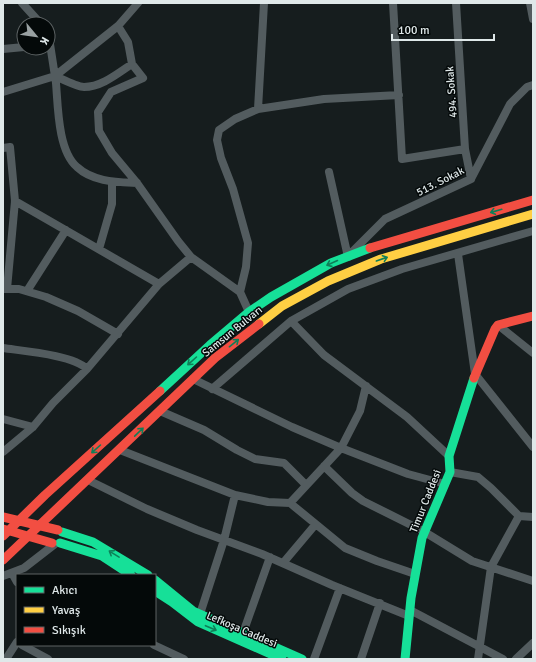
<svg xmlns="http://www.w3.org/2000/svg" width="536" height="662" font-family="Signika,sans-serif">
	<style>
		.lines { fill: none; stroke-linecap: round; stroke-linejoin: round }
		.street { stroke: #535c5f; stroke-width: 8 }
		.fast { stroke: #16e098; stroke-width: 9 }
		.slow { stroke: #ffcf43; stroke-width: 9 }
		.jam { stroke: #f24e42; stroke-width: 9 }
		.oneway { stroke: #0e7f58 }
		.labels { text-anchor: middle; stroke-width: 3; stroke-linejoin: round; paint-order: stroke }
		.street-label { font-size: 11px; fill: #dfe8e9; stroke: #040909 }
	</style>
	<rect width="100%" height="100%" fill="#161d1e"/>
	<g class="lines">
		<path class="street" d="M22 3 41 24
			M393 3 402 159 465 149
			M456 3 465 149 471 179
			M530 3 533 19
			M118 26 128 42 132 64 143 78 111 92 98 112 99 131 112 153 137 183 178 241 191 257 240 292
			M48 39 50 44C52 57 54 70 56 83 58 107 58 151 77 167 93 182 117 182 137 183
			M3 49 24 47
			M55 76C62 79 77 87 84 87 102 87 118 73 132 64
			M3 92 55 76 118 26 138 3
			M258 109 264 3
			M3 148 10 147 15 201 7 289
			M329 172 348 257
			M15 201 159 284
			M99 249 112 204V182
			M351 253 385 219 471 179 510 104 527 87 533 85
			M458 254 475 374 533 447
			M3 289H19L46 297 78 311 118 334
			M27 291 66 230
			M249 312 240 292 246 267 248 243 233 189 221 158 217 140 219 130 235 119 258 109 324 99 399 95
			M291 321 324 355 407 417 449 456
			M498 325 533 353
			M3 348C23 351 74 355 87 369
			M193 379 292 427 341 448 408 474 445 484
			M212 389 291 321 348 289 402 269 533 231
			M160 411 204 430 237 450 255 459 284 463 306 485
			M3 419 33 427
			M120 450 235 495 268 502 290 503 345 548 377 561 415 574
			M3 452 33 427 53 403 87 369 159 284 191 257
			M324 466 352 493 363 501 423 531 472 561 533 581
			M450 472 478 477 491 488 519 516 533 517
			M88 480 147 509 197 530 262 554 332 585 409 616
			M290 503 341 448 360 411 366 386
			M283 563 315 525
			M12 573 17 582
			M3 576 24 568 55 544
			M410 610 503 659
			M200 614 224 540 235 495
			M243 633 270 557
			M22 645 48 659
			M154 645 184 659
			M6 659 17 642
			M314 659 340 588
			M361 659 380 603
			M478 659 491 567 519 516
			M516 659 533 643"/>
		<path class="fast" d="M160 391 210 345 249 312 271 297 331 263 370 248
			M62 532 93 542 148 575
			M60 543 102 556 131 575
			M155 580 193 611 302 659
			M155 591 172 602 198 622 282 659
			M405 659 411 598 422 538 450 472 449 456 474 378"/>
		<path class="slow" d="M259 324 282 306 328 281 381 259 533 214"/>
		<path class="jam" d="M370 248 533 200
			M474 378 495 329 498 325 533 316
			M3 517 58 530
			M3 529 52 543
			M3 536 45 495 160 391
			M3 560 215 358 259 324"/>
	</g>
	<defs><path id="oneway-shaft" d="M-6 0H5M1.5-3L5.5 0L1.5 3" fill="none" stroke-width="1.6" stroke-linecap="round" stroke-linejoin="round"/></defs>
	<g class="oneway">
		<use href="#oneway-shaft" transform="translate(496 211) rotate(164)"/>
		<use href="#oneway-shaft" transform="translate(382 259) rotate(-19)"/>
		<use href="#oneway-shaft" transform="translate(332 263) rotate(156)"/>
		<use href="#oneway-shaft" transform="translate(234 343) rotate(-39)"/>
		<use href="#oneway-shaft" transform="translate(192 361) rotate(138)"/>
		<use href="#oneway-shaft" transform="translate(139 432) rotate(-44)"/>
		<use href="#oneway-shaft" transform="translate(96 449) rotate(138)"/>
		<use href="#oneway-shaft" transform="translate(114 554) rotate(-148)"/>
		<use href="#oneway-shaft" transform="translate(211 628) rotate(23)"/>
	</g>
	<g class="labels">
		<g class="street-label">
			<text transform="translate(451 92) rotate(-94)" y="4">494. Sokak</text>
			<text transform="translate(440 181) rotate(-27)" y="4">513. Sokak</text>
			<text transform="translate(232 331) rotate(-39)" y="4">Samsun Bulvarı</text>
			<text transform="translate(425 501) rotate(-68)" y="4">Timur Caddesi</text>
			<text transform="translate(242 629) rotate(23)" y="4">Lefkoşa Caddesi</text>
		</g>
	</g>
	<rect width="536" height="662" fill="none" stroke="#dfe8e9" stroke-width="8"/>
	<rect x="16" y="574" width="140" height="72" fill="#040909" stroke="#5c6263"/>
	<rect x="24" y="587" width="20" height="6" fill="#16e098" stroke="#5c6263"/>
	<text x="52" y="594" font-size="12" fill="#dfe8e9">Akıcı</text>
	<rect x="24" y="607" width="20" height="6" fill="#ffcf43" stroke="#5c6263"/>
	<text x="52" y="614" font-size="12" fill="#dfe8e9">Yavaş</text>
	<rect x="24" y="627" width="20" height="6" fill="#f24e42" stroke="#5c6263"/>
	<text x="52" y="634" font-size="12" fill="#dfe8e9">Sıkışık</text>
	<g transform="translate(36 36) rotate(119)"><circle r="19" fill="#040909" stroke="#5c6263"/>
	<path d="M0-3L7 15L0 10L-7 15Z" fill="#99a1a2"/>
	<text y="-6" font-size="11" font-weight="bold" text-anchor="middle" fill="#dfe8e9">K</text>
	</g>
	<path d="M392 34v6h102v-6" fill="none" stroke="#dfe8e9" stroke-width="2"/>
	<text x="398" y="34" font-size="12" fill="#dfe8e9" stroke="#040909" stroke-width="3" paint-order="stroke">100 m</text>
</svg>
